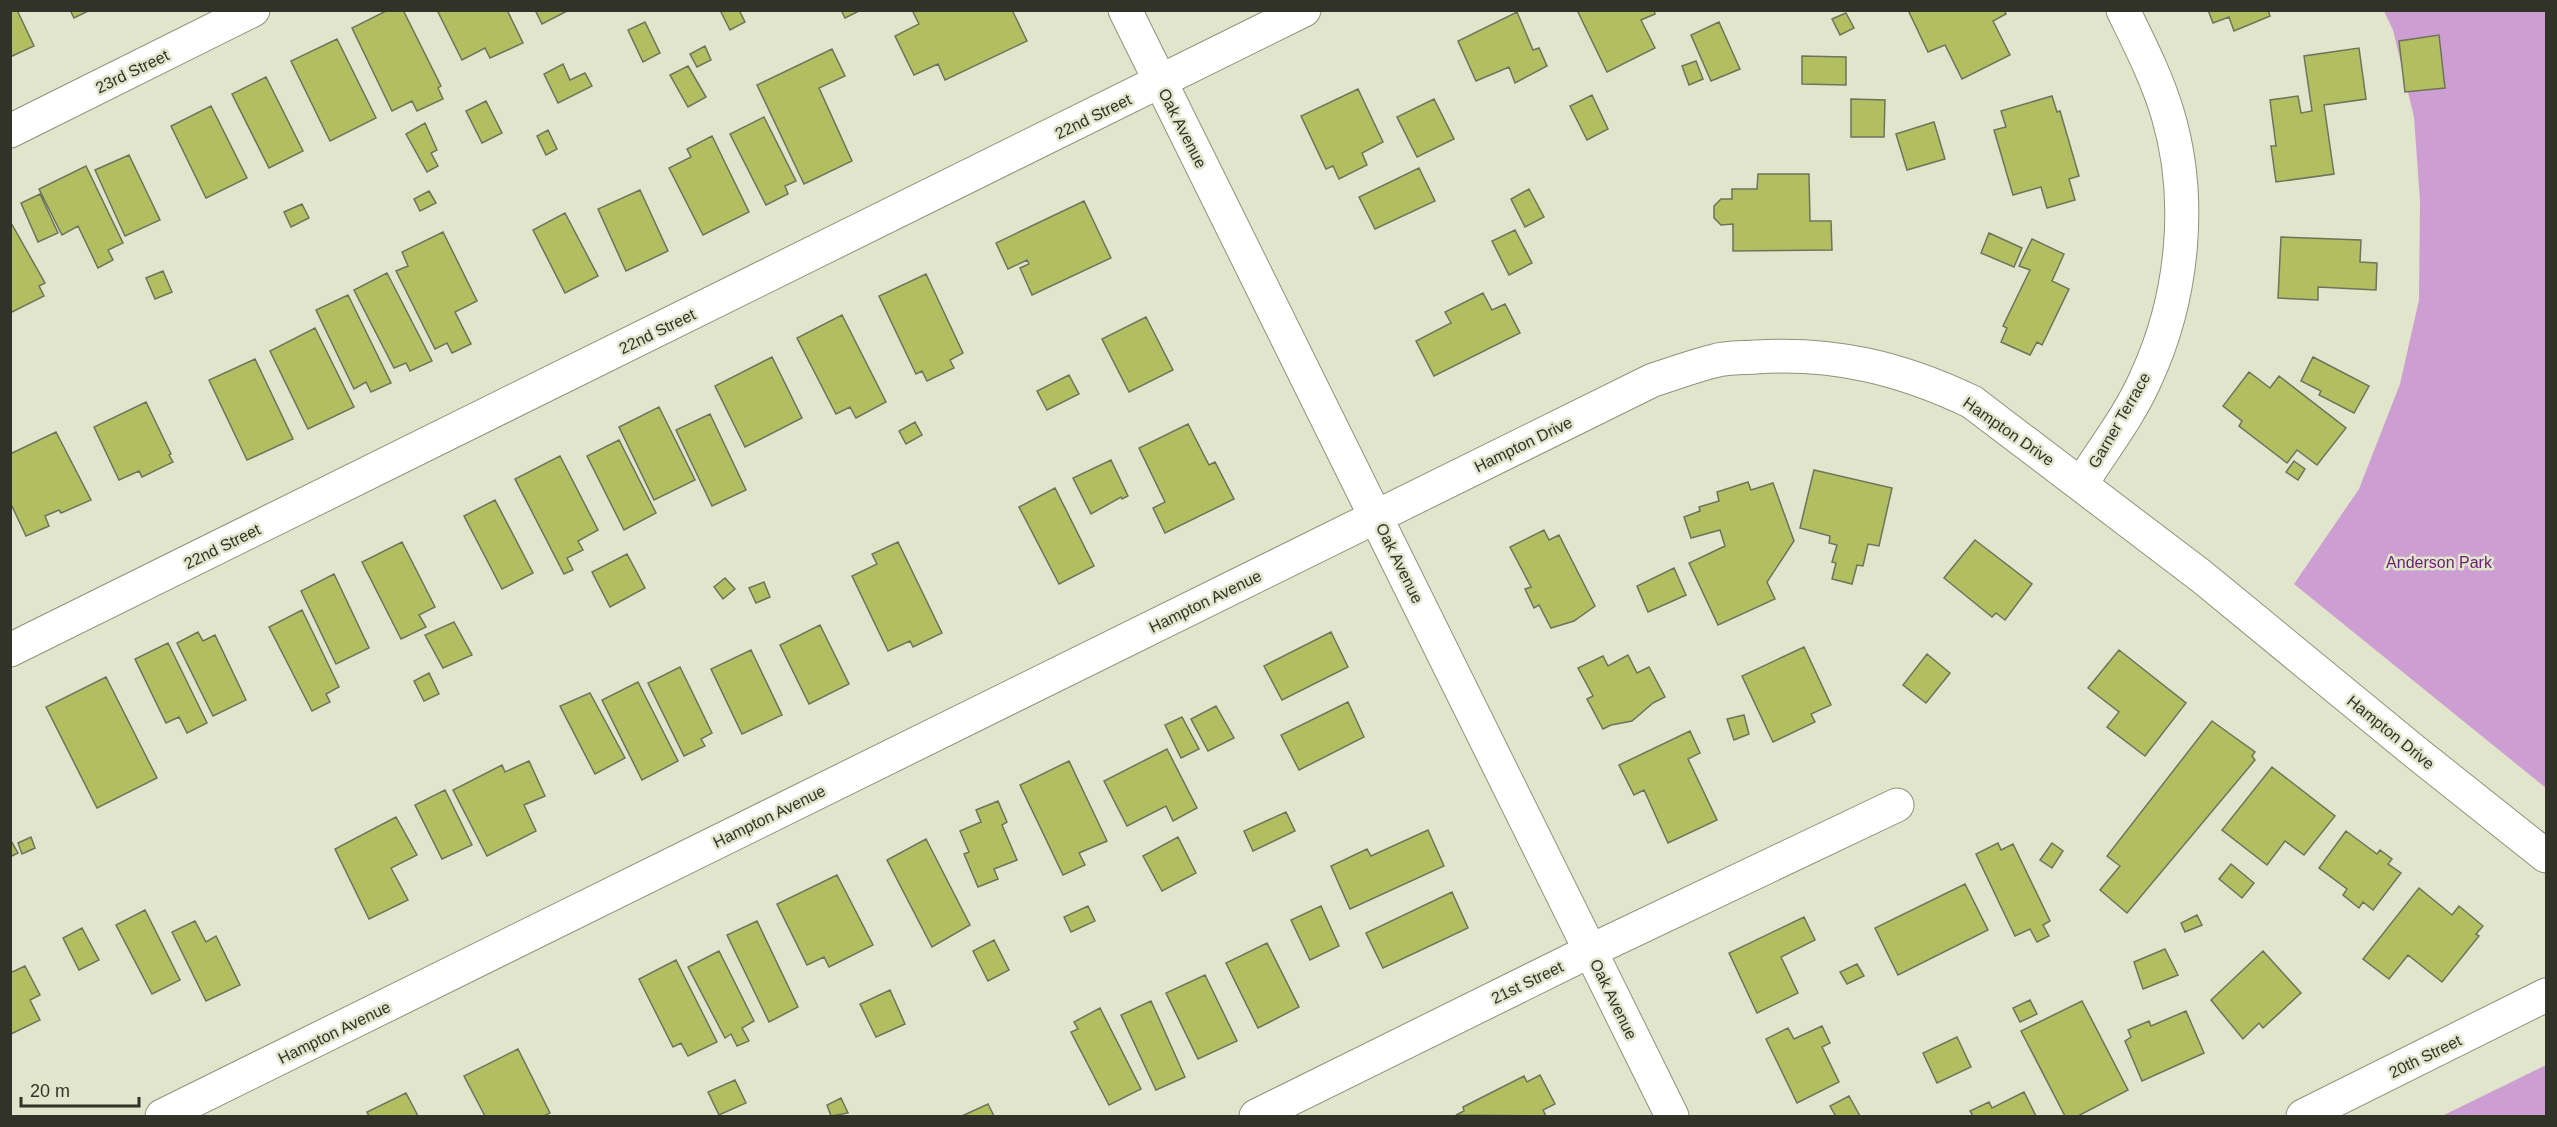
<svg xmlns="http://www.w3.org/2000/svg" width="2557" height="1127" font-family="Arial,sans-serif">
	<style>
		.green { fill: #cc9ed2 }
		.building { fill: #b1bf60; stroke: #6f735c; stroke-width: 1.5 }
		.lines { fill: none; stroke-linecap: round; stroke-linejoin: round }
		.minor-casing { stroke: #8e937b; stroke-width: 35 }
		.tertiary-casing { stroke: #8e937b; stroke-width: 35 }
		.minor { stroke: #fff; stroke-width: 33 }
		.tertiary { stroke: #fff; stroke-width: 33 }
		.labels { text-anchor: middle; stroke-width: 5; stroke-linejoin: round; paint-order: stroke }
		.street-label { font-size: 16px; fill: #313329; stroke: #e0e5cb }
		.park-label { font-size: 16px; fill: #6a1e75; stroke: #e0e5cb }
	</style>
	<rect width="100%" height="100%" fill="#e0e5cb"/>
	<path class="green" d="M2384 11H2546V788L2294 584 2359 489 2400 384 2419 300 2420 201 2414 117 2393 30Z
		M2546 1065V1116H2442Z"/>
	<path class="building" d="M10 10H17L34 46 10 57Z
		M70 10H90L74 18Z
		M388 10H403L441 86 438 88 443 99 417 111 412 101 392 111 352 28Z
		M441 10H507L523 43 490 58 485 48 462 60 438 12Z
		M535 10H569L542 24Z
		M720 10H739L745 22 730 30Z
		M841 10H861L845 18Z
		M912 10H1012L1027 41 945 80 938 64 914 75 895 36 919 24Z
		M1577 10H1654L1655 14 1641 20 1655 48 1607 72Z
		M1908 10H2004L2006 14 1993 21 2010 55 1962 79 1945 45 1928 52Z
		M2208 10H2268L2270 16 2234 31 2229 17 2213 23Z
		M1517 12 1533 50 1539 48 1547 66 1515 83 1509 67 1476 81 1458 41Z
		M1846 13 1854 28 1840 35 1832 19Z
		M645 22 660 53 643 62 628 30Z
		M1719 22 1740 69 1711 81 1691 35Z
		M2439 35 2445 88 2405 92 2399 41Z
		M337 39 376 118 330 141 291 61Z
		M705 46 711 60 697 67 690 54Z
		M2359 48 2366 99 2324 105 2334 174 2276 182 2271 146H2276L2270 100 2298 96 2301 113 2312 111 2304 56Z
		M832 49 845 76 819 88 852 161 804 184 757 85Z
		M1802 56 1846 57V85L1802 84Z
		M1696 61 1703 79 1689 85 1682 66Z
		M563 64 570 80 585 73 592 86 558 103 544 74Z
		M688 66 706 97 688 107 670 75Z
		M266 77 303 151 269 168 232 94Z
		M1358 89 1383 142 1362 153 1367 165 1339 179 1333 166 1326 169 1301 116Z
		M1592 95 1608 129 1587 140 1570 106Z
		M2052 96 2057 112 2060 111 2079 176 2069 179 2075 200 2047 208 2041 187 2013 195 1994 130 2006 127 2001 111Z
		M1434 99 1454 139 1417 157 1397 117Z
		M1851 99 1885 100 1884 137H1851Z
		M486 101 502 133 482 143 466 111Z
		M211 106 247 178 206 198 171 126Z
		M764 117 796 181 785 186 788 194 766 205 730 134Z
		M1934 122 1945 159 1907 170 1896 134Z
		M425 123 437 150 431 153 438 166 427 172 406 134Z
		M548 130 557 149 546 155 537 136Z
		M712 136 749 212 703 235 669 168 691 157 687 149Z
		M129 155 160 220 125 236 95 170Z
		M86 166 123 243 108 250 113 260 98 268 78 226 62 235 39 189Z
		M1419 168 1435 201 1375 229 1359 197Z
		M1758 174H1809L1810 221H1831L1832 250 1733 251V224L1721 225 1714 218V206L1721 199H1732V189H1757Z
		M1529 189 1544 217 1525 227 1511 199Z
		M640 190 668 251 626 271 598 209Z
		M429 191 436 203 420 211 414 199Z
		M40 194 58 233 38 242 21 203Z
		M1084 201 1111 258 1032 295 1020 268 1029 264 1027 260 1008 269 996 243Z
		M302 204 309 218 291 227 284 212Z
		M565 213 598 276 565 293 533 230Z
		M10 221 45 283 39 286 44 296 10 313Z
		M1515 230 1532 263 1509 275 1492 241Z
		M443 232 477 301 455 312 471 344 452 353 447 343 435 349 396 271 408 266 402 252Z
		M1989 233 2022 248 2014 267 1981 253Z
		M2281 237 2361 240 2360 262 2377 263 2376 290 2318 287V300L2278 298Z
		M2032 239 2064 254 2052 281 2069 289 2042 345 2037 342 2030 355 2001 342 2007 328 2003 326 2030 270 2019 266Z
		M163 271 172 292 155 299 146 278Z
		M387 273 432 361 410 371 406 363 394 368 354 290Z
		M926 274 963 353 950 360 954 368 927 381 922 371 916 374 879 296Z
		M1483 293 1492 310 1505 304 1520 333 1434 376 1416 341 1451 323 1445 312Z
		M348 295 391 383 371 392 366 382 354 389 316 310Z
		M842 315 886 402 856 418 850 407 836 414 797 338Z
		M1146 317 1173 370 1129 392 1102 339Z
		M315 328 354 407 308 429 270 351Z
		M772 357 802 418 745 447 715 386Z
		M2313 357 2369 386 2354 413 2319 395 2321 391 2301 381Z
		M255 359 293 439 247 460 209 380Z
		M2249 372 2270 388 2279 376 2346 428 2317 465 2297 450 2287 463 2239 426 2242 421 2223 406Z
		M1069 375 1079 394 1047 410 1037 391Z
		M146 402 171 454 169 455 173 462 142 477 139 471 119 480 94 427Z
		M659 407 695 480 654 500 619 427Z
		M710 414 746 490 712 506 676 430Z
		M915 422 922 435 906 444 899 431Z
		M1188 424 1209 465 1215 462 1234 499 1165 533 1153 508 1165 502 1139 448Z
		M56 432 91 500 61 513 59 510 45 516 49 526 26 536 10 502V454Z
		M619 440 656 513 624 530 587 456Z
		M560 456 598 530 578 541 583 550 567 558 573 570 564 574 515 479Z
		M1111 460 1128 496 1122 499 1121 497 1091 514 1073 478Z
		M2294 461 2305 469 2298 480 2286 472Z
		M1814 470 1892 488 1879 546 1868 544 1863 566 1857 565 1852 584 1832 579 1836 563 1832 562 1837 545 1829 543 1830 536 1800 528Z
		M1748 482 1751 490 1773 483 1794 541 1767 582 1775 599 1718 625 1689 563 1725 546 1720 530 1691 538 1684 517 1700 511 1699 507 1719 501 1717 492Z
		M1055 488 1094 566 1059 584 1019 507Z
		M495 500 533 573 502 589 464 516Z
		M1544 530 1549 540 1559 535 1595 606 1574 621 1551 628 1539 605 1534 608 1525 589 1531 587 1510 547Z
		M1975 540 2032 584 2005 620 1996 613 1992 617 1944 578Z
		M402 542 435 607 419 615 426 627 401 639 362 562Z
		M898 542 942 633 913 647 910 641 888 651 852 576 877 564 872 554Z
		M627 554 645 588 610 607 592 572Z
		M1674 568 1686 595 1648 612 1637 586Z
		M334 574 369 648 336 664 301 591Z
		M725 578 735 589 723 599 714 587Z
		M764 582 770 597 756 603 749 588Z
		M302 610 339 687 326 694 330 702 312 711 269 627Z
		M454 622 472 655 443 668 425 635Z
		M820 625 849 684 809 704 780 645Z
		M198 632 203 641 215 635 246 700 213 716 177 643Z
		M1331 632 1348 667 1282 700 1264 666Z
		M168 643 207 723 187 733 179 717 166 723 135 659Z
		M1804 647 1831 705 1811 714 1815 722 1773 742 1742 676Z
		M751 650 782 715 742 734 711 669Z
		M2119 650 2186 703 2145 756 2107 727 2119 712 2088 688Z
		M1927 654 1950 673 1926 703 1903 685Z
		M1628 655 1637 673 1649 667 1665 697 1653 703 1632 721 1611 725 1603 729 1587 699 1593 696 1578 668 1603 656 1608 666Z
		M680 667 712 733 701 739 705 746 684 756 648 683Z
		M429 673 439 694 424 701 414 681Z
		M106 677 157 778 97 808 46 707Z
		M638 682 678 761 642 780 602 700Z
		M590 693 625 758 595 774 560 706Z
		M1348 702 1364 737 1299 770 1281 735Z
		M1216 706 1234 738 1208 751 1191 719Z
		M1744 715 1749 734 1734 740 1727 719Z
		M1182 717 1199 749 1181 758 1165 725Z
		M2212 721 2255 752 2252 756 2255 760 2127 913 2100 890 2120 866 2107 856Z
		M1690 731 1700 753 1688 759 1717 820 1668 843 1644 790 1634 795 1619 765Z
		M1167 749 1197 808 1173 821 1166 806 1127 826 1104 781Z
		M529 761 545 796 524 805 536 831 487 856 453 790 502 765 505 772Z
		M1069 761 1107 841 1079 853 1085 865 1063 875 1020 785Z
		M2272 767 2335 816 2304 855 2285 841 2267 865 2222 830Z
		M445 790 472 845 442 859 415 805Z
		M998 801 1007 822 1002 825 1017 860 994 869 998 879 978 887 964 854 969 852 960 831 981 822 976 810Z
		M1286 812 1295 831 1253 851 1244 831Z
		M396 817 417 855 391 868 408 900 369 919 335 849Z
		M1428 830 1444 866 1350 909 1331 866 1367 849 1371 856Z
		M2346 831 2377 854 2380 850 2392 859 2388 864 2401 873 2373 910 2363 902 2359 908 2343 895 2347 889 2319 868Z
		M31 837 35 848 22 854 18 843Z
		M1178 837 1196 873 1162 891 1143 856Z
		M10 839 18 853 10 857Z
		M926 839 970 925 932 947 887 860Z
		M1998 843 2001 850 2013 844 2050 921 2043 925 2049 936 2037 942 2030 929 2015 936 1976 854Z
		M2052 843 2063 851 2052 868 2040 860Z
		M2231 864 2254 883 2242 898 2219 879Z
		M837 875 873 945 829 967 824 957 807 965 777 904Z
		M1965 884 1988 930 1898 975 1875 928Z
		M2419 888 2452 915 2459 906 2483 926 2476 934 2479 936 2442 982 2408 955 2389 979 2363 959Z
		M1452 892 1468 928 1383 968 1366 933Z
		M1088 906 1095 921 1071 932 1064 917Z
		M1321 906 1339 946 1310 960 1291 920Z
		M145 910 180 980 152 994 116 925Z
		M2197 915 2202 925 2185 932 2181 923Z
		M1804 917 1815 940 1781 957 1798 993 1757 1013 1729 953Z
		M195 921 206 942 216 936 240 985 206 1001 172 932Z
		M757 921 798 1007 769 1022 727 935Z
		M82 928 99 960 79 970 63 938Z
		M994 940 1009 970 988 981 973 951Z
		M1267 943 1299 1007 1258 1028 1226 963Z
		M2165 949 2178 975 2143 989 2134 962Z
		M719 951 754 1021 742 1028 749 1041 737 1046 731 1034 725 1038 688 967Z
		M2263 951 2301 993 2263 1028 2259 1023 2243 1039 2211 1000Z
		M676 960 717 1042 688 1056 681 1043 673 1047 639 979Z
		M1857 964 1864 976 1847 984 1840 972Z
		M25 966 40 995 30 1000 40 1020 11 1034 10 973Z
		M1205 975 1237 1041 1198 1059 1166 993Z
		M890 990 905 1024 876 1037 860 1004Z
		M2030 1000 2037 1014 2020 1022 2013 1008Z
		M1151 1001 1185 1077 1156 1090 1121 1015Z
		M2082 1001 2128 1090 2078 1116H2065L2021 1031Z
		M1100 1008 1141 1089 1109 1105 1071 1032 1078 1029 1074 1022Z
		M2186 1011 2204 1053 2142 1081 2125 1041 2131 1037 2128 1030 2149 1021 2151 1026Z
		M1822 1026 1830 1043 1822 1047 1839 1082 1797 1103 1766 1039 1788 1028 1794 1039Z
		M1957 1037 1971 1067 1937 1083 1923 1053Z
		M518 1049 550 1113 544 1116H485L464 1076Z
		M1540 1075 1555 1104 1543 1110 1546 1116 1456 1115 1464 1111 1463 1107 1524 1076 1527 1082Z
		M735 1080 746 1103 719 1115 708 1092Z
		M2024 1092 2036 1116H1973L1970 1111 1989 1102 1992 1108Z
		M406 1093 418 1116H369L367 1112Z
		M1849 1096 1860 1116H1832L1835 1115 1830 1106Z
		M841 1098 848 1113 831 1116 827 1105Z
		M988 1104 994 1116H962Z"/>
	<g class="lines">
		<defs>
			<path id="minor" d="M1125 10 1672 1116
				M10 131 253 10
				M2082 483C2103 449 2130 415 2146 378 2183 298 2193 200 2168 115 2157 78 2140 45 2123 10
				M10 650 1304 10
				M1256 1116 1590 951 1897 805
				M2303 1116 2546 995"/>
			<path id="tertiary" d="M162 1116 1653 380C1673 374 1693 366 1714 361 1727 357 1742 358 1755 357 1834 352 1901 368 1972 402L2201 576 2414 751 2546 856"/>
		</defs>
		<use href="#minor" class="minor-casing"/>
		<use href="#tertiary" class="tertiary-casing"/>
		<use href="#minor" class="minor"/>
		<use href="#tertiary" class="tertiary"/>
	</g>
	<g class="labels">
		<g class="street-label">
			<text transform="translate(132 71) rotate(-26)" y="6">23rd Street</text>
			<text transform="translate(1093 116) rotate(-26)" y="6">22nd Street</text>
			<text transform="translate(1183 128) rotate(63)" y="6">Oak Avenue</text>
			<text transform="translate(657 331) rotate(-26)" y="6">22nd Street</text>
			<text transform="translate(2119 420) rotate(-60)" y="6">Garner Terrace</text>
			<text transform="translate(2009 431) rotate(35)" y="6">Hampton Drive</text>
			<text transform="translate(1523 444) rotate(-26)" y="6">Hampton Drive</text>
			<text transform="translate(222 546) rotate(-26)" y="6">22nd Street</text>
			<text transform="translate(1400 563) rotate(64)" y="6">Oak Avenue</text>
			<text transform="translate(1205 601) rotate(-26)" y="6">Hampton Avenue</text>
			<text transform="translate(2391 732) rotate(39)" y="6">Hampton Drive</text>
			<text transform="translate(769 816) rotate(-26)" y="6">Hampton Avenue</text>
			<text transform="translate(1527 982) rotate(-26)" y="6">21st Street</text>
			<text transform="translate(1614 999) rotate(64)" y="6">Oak Avenue</text>
			<text transform="translate(334 1032) rotate(-26)" y="6">Hampton Avenue</text>
			<text transform="translate(2425 1056) rotate(-26)" y="6">20th Street</text>
		</g>
		<g class="park-label">
			<text x="2439" y="568">Anderson Park</text>
		</g>
	</g>
	<rect width="2557" height="1127" fill="none" stroke="#313329" stroke-width="24"/>
	<path d="M21 1097v9h118v-9" fill="none" stroke="#313329" stroke-width="3"/>
	<text x="30" y="1097" font-size="18" fill="#313329" stroke="#e0e5cb" stroke-width="4.5" paint-order="stroke">20 m</text>
</svg>
